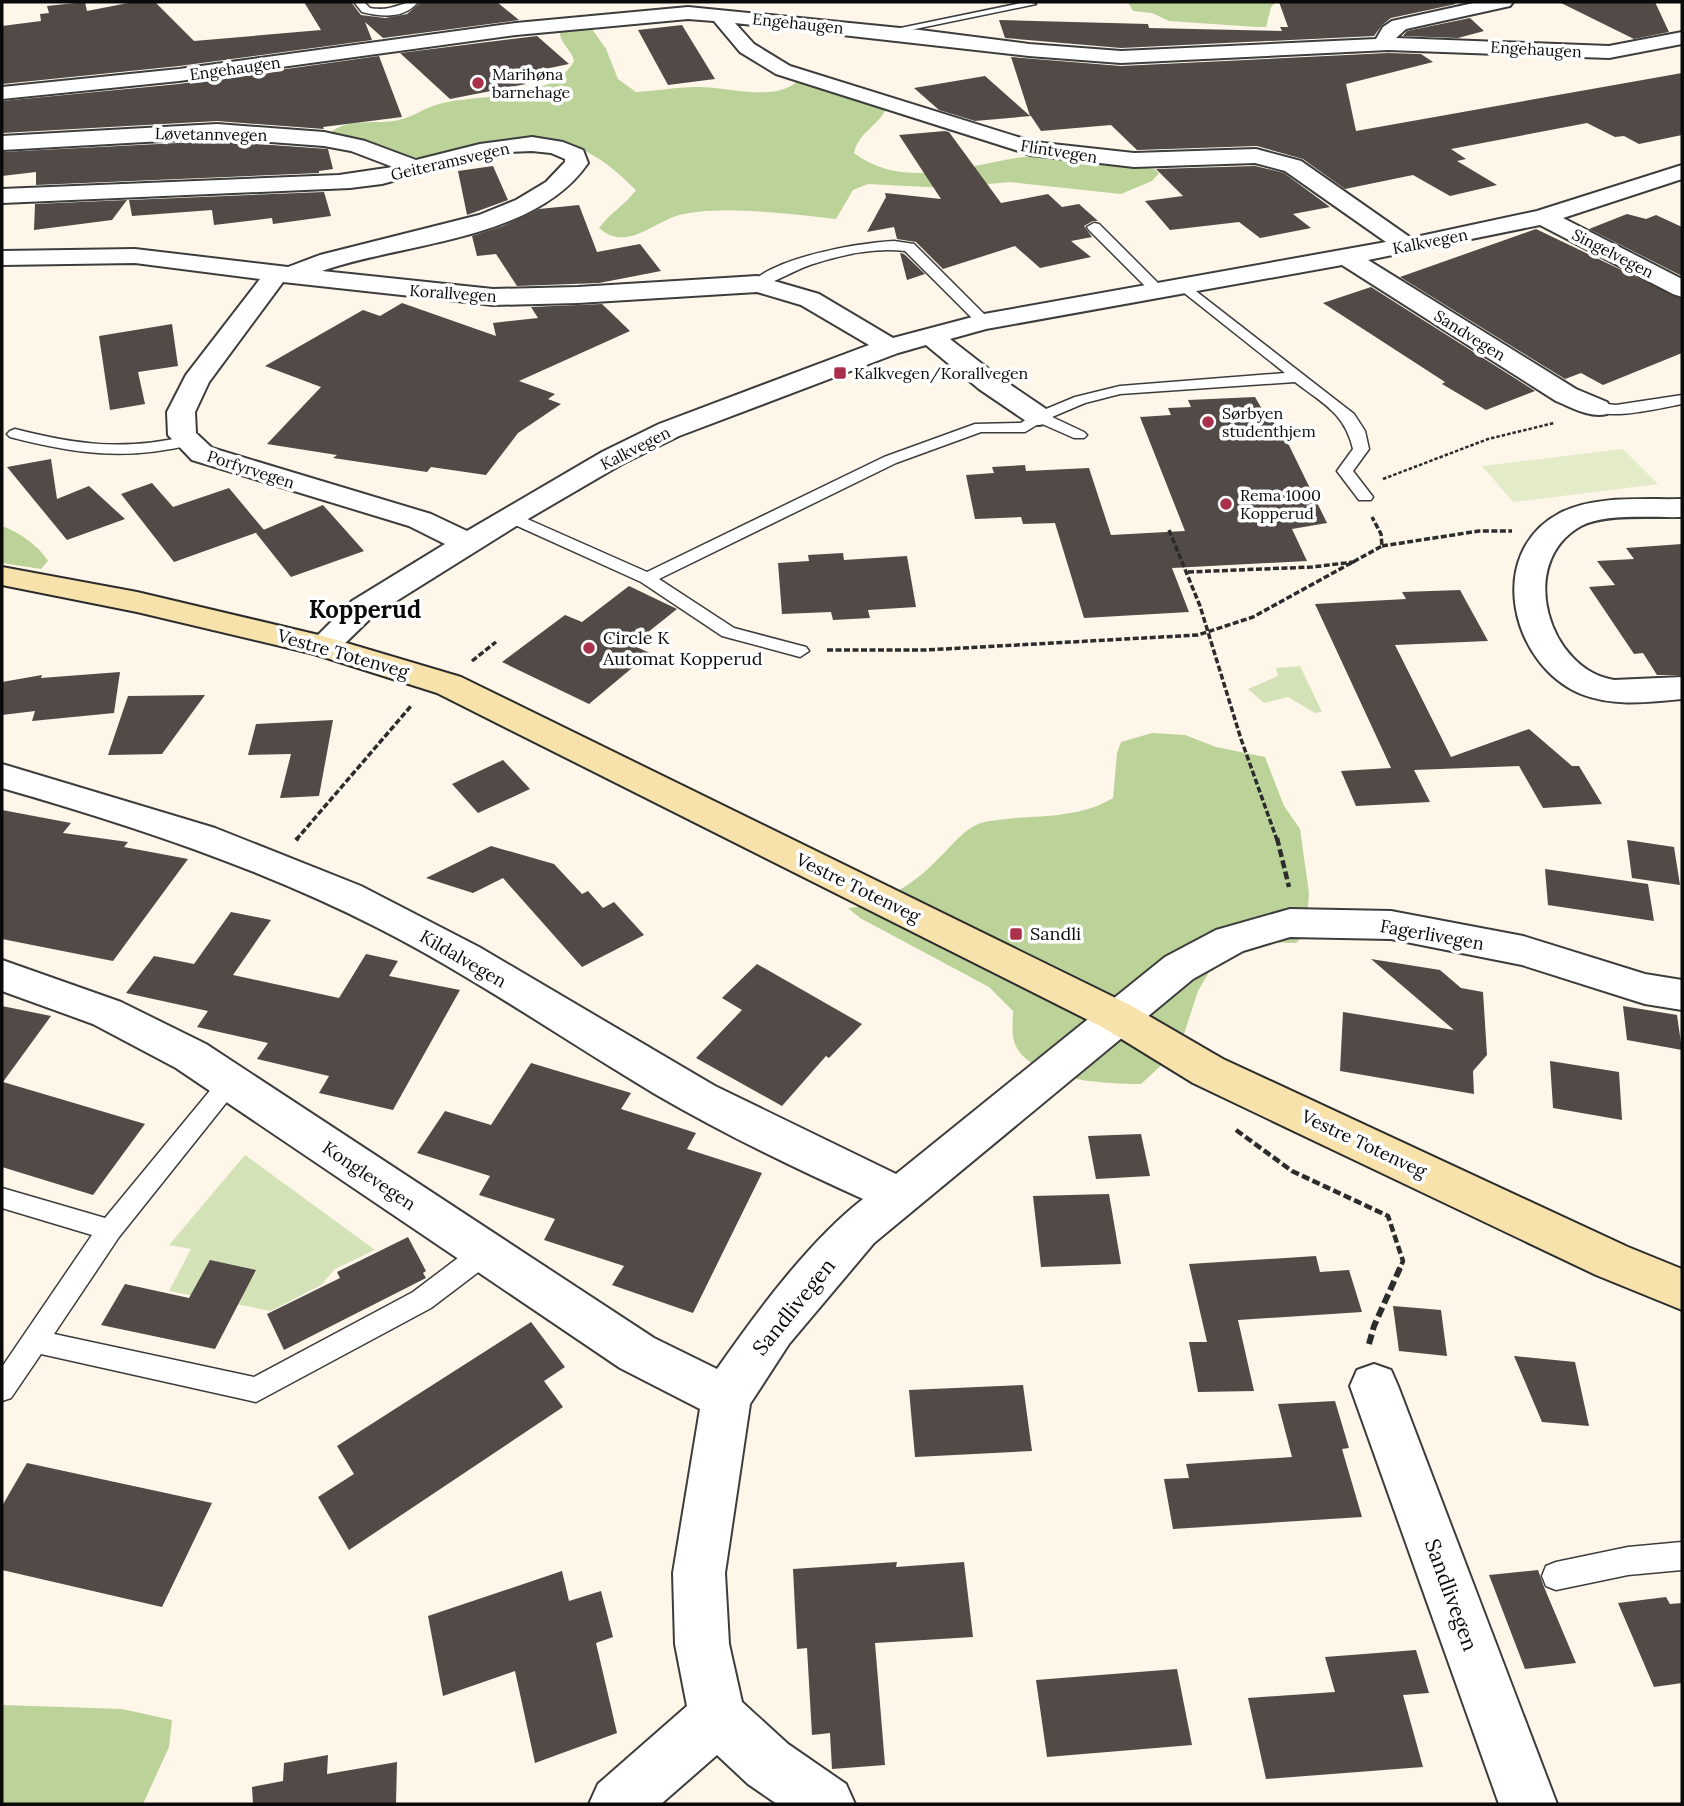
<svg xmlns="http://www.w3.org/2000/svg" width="1684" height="1806" font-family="Lora,serif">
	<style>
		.green { fill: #d4e3b7 }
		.forest { fill: #bbd298 }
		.pitch { fill: #e4ebc8 }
		.building { fill: #514a47 }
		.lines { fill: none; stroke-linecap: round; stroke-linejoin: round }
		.service-casing { stroke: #3d3d3d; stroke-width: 3 }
		.minor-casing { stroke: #3d3d3d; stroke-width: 4 }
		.secondary-casing { stroke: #2c2c2c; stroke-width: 4 }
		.path-far3 { stroke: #2c2c2c; stroke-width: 2.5; stroke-dasharray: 3.5 2; stroke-linecap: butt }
		.path-far2 { stroke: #2c2c2c; stroke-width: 3.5; stroke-dasharray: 6 2.5; stroke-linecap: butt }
		.path-far1 { stroke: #2c2c2c; stroke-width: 4.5; stroke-dasharray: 8 3.5; stroke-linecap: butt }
		.path { stroke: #2c2c2c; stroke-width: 6; stroke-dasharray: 10 4.5; stroke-linecap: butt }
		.service { fill: #fff; fill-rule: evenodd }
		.minor { fill: #fff; fill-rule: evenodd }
		.secondary { fill: #f6e2aa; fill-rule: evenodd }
		.poi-dot { fill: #aa314a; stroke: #fff; stroke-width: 2.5 }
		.labels { text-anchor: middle; stroke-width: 7; stroke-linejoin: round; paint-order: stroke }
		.far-street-label { font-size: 16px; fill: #0a0a0a; stroke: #fff }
		.far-poi-label { font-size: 16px; fill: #0a0a0a; stroke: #fff; text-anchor: start }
		.poi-label { font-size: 18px; fill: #0a0a0a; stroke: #fff; text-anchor: start }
		.street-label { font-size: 18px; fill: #0a0a0a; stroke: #fff }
		.near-street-label { font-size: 21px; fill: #0a0a0a; stroke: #fff }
		.district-label { font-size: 24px; font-weight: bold; fill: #0a0a0a; stroke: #fff }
	</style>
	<rect width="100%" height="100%" fill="#fdf6e9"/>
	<path class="green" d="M1300 666 1322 712 1315 713 1288 697 1264 703 1248 689 1278 676 1276 668Z
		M245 1155 375 1250 335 1269 321 1285 271 1311 169 1291 191 1249 169 1245Z"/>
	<path class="forest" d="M1128 2H1276L1271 7 1266 27H1257L1169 21 1152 13 1133 11Z
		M590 26 606 49 618 79 636 92C656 91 676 87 696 87 727 86 773 103 798 81L886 109C877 127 859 132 854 153 907 193 974 162 1031 156 1065 153 1118 165 1154 169L1159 173 1152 181 1121 194 1010 182 945 188 868 184 853 190 836 219C796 214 716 205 679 215 652 223 626 252 599 228 610 213 625 205 636 190 610 165 591 148 554 142L419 158 400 155 330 133C348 117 377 125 399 120 413 117 424 108 439 104 478 93 552 102 574 61 572 50 558 42 560 30Z
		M2 526C19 532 39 546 48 561L41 569 2 563Z
		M1152 733 1185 735 1216 747 1265 757 1284 806 1300 829 1309 893 1306 933 1296 943 1256 942 1213 965 1198 991 1179 1049 1141 1084C1108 1084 1030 1081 1015 1044 1011 1035 1013 1021 1013 1011L989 987 860 918 848 908C879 906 914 884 936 861 950 848 959 834 976 825 987 820 1002 820 1014 818 1047 816 1084 816 1113 798L1117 753 1121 742Z
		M2 1705 122 1709 172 1720 169 1747 143 1804H2Z"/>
	<path class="pitch" d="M1623 449 1658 484 1513 502 1482 466Z"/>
	<path class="building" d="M85 2 87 11 133 2H155L194 41 321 30 304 2H351L361 15 385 18 407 14 421 2H497L519 20 383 38 365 22 372 40 179 66 2 84V26L41 21 40 14 49 13 47 6Z
		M1279 2H1453L1456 4 1391 18 1382 25 1374 36 1121 48 1005 38 999 20 1148 24 1149 28 1282 31 1280 27H1288Z
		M1559 2H1655L1669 32 1634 39Z
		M1470 18 1484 31 1458 38 1403 36 1407 31Z
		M682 25 715 79 668 85 638 30Z
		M537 36 569 64 545 69 553 76 523 81 526 84 450 99 400 53Z
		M1388 53 1421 54 1433 62 1346 84 1356 131 1682 73V135L1639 144 1624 136 1615 137 1587 123 1451 149 1466 159 1457 161 1497 185 1450 196 1413 175 1345 189 1303 159 1257 146 1137 150 1111 125 1041 131 1031 116 975 121 939 110 914 88 985 76 1030 116 1011 57 1121 66Z
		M379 56 402 117 323 127 324 129 217 121 2 133V101L179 84Z
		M945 131 949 132 1001 203 1048 194 1062 207 1079 204 1098 221H1093L1084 226 1092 237 1071 241 1091 257 1040 268 1015 246 943 269 916 242 897 239 894 227 867 232 886 197 885 193 941 199 899 135Z
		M217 141 328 149 333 169 319 171V173L36 185V172L2 176V152Z
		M493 166 508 200 467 215 458 171Z
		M1255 166 1284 173 1330 207 1293 214 1311 228 1260 238 1239 222 1170 230 1145 201 1183 196 1156 169Z
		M324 192 331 216 273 224 272 218 214 225 212 210 132 216 129 200Z
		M127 200 112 220 34 230 35 204Z
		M579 205 597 252 640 244 661 271 599 283 517 286 496 254 477 256 472 236 503 226 539 209Z
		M1627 214 1646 219 1656 215 1682 227V276L1589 229Z
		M1536 229 1682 299V353L1603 385 1581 373 1565 379 1400 277Z
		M900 253 904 254 925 274 907 280Z
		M1371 287 1535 391 1486 410 1442 384 1445 382 1323 303Z
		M402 303 496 336 493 323 538 318 531 307 602 304 630 331 519 381 555 394 548 399 561 404 518 433 486 475 431 467 427 472 333 458 337 455 267 444 321 387 265 366 363 310 380 316Z
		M172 324 178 366 138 372 145 404 110 410 99 336Z
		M1255 397 1262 409H1267L1277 429H1281L1327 523 1292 529 1307 561 1172 568 1189 612 1084 618 1055 523 1023 524 1021 517 975 519 966 475 994 473 992 467 1025 465 1026 471 1089 468 1111 535 1185 531 1140 417 1171 415 1168 408 1191 407 1188 400Z
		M51 459 57 499 89 486 125 519 67 540 7 467Z
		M152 483 173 507 229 488 264 530 174 562 121 494Z
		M323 505 364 551 291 577 256 533Z
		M1682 544V675H1657L1643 653 1634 654 1589 587 1615 585 1597 561 1634 559 1626 548Z
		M843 553 844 560 907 556 916 607 868 610 870 618 833 620 831 612 782 614 778 563 809 561 808 555Z
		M629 586 677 609 632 645 650 653 589 704 502 662 565 615 582 622Z
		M1460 590 1488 641 1395 645 1451 757 1529 729 1572 766H1579L1602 804 1543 808 1519 766 1414 770 1430 802 1356 806 1341 771 1391 768 1315 604 1406 599 1402 592Z
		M120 672 114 713 32 721 35 711 2 715V682L42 675 41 678Z
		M205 695 162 754 108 755 128 696Z
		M333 720 319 796 280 798 291 754 248 755 256 724Z
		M503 760 530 789 478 813 452 784Z
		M2 810 71 823 63 833 128 842 124 847 188 859 113 961 2 939Z
		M1627 840 1674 847 1680 885 1632 878Z
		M491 846 554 864 582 894 588 891 603 908 614 902 644 935 582 967 503 878 473 893 426 878Z
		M1545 869 1648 884 1654 921 1548 905Z
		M231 912 271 920 233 975 339 998 366 954 398 961 389 976 460 990 393 1110 319 1093 329 1076 257 1059 268 1043 197 1027 208 1011 126 993 154 956 194 964Z
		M1371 959 1440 970 1461 988 1483 992 1487 1055 1473 1071 1474 1094 1340 1071 1343 1012 1454 1030Z
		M757 964 862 1024 829 1058 826 1056 782 1106 696 1058 742 1010 722 998Z
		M2 1006 51 1016 3 1082 145 1124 93 1195 2 1167Z
		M1623 1006 1677 1015 1682 1050 1627 1040Z
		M1550 1061 1619 1072 1622 1120 1553 1108Z
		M531 1063 631 1093 621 1109 696 1133 687 1149 762 1173 693 1313 612 1285 624 1266 544 1240 555 1219 479 1195 490 1176 417 1153 445 1111 491 1125Z
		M1141 1134 1150 1176 1096 1179 1088 1136Z
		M1109 1194 1121 1264 1041 1267 1033 1196Z
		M408 1237 426 1271 423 1273 426 1278 284 1350 267 1314 340 1278 337 1272Z
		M1316 1256 1320 1272 1349 1270 1362 1312 1238 1320 1254 1391 1198 1392 1189 1342H1207L1189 1264Z
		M210 1260 256 1270 215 1349 101 1325 125 1284 189 1298Z
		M1393 1306 1441 1310 1447 1356 1399 1351Z
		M531 1322 565 1367 544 1381 563 1407 349 1550 318 1497 354 1474 337 1446Z
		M1514 1356 1575 1362 1589 1426 1542 1422Z
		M1023 1385 1032 1451 915 1457 909 1390Z
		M1335 1401 1349 1448 1342 1449 1362 1517 1173 1529 1164 1479 1189 1478 1186 1464 1292 1457 1278 1404Z
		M27 1463 212 1503 162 1607 2 1570V1506Z
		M897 1562 896 1567 964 1562 973 1637 875 1643 885 1765 832 1769 830 1733 812 1735 807 1648 797 1649 793 1569Z
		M1538 1570 1544 1587 1576 1663 1525 1669 1489 1575Z
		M562 1571 569 1601 601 1591 613 1637 596 1643 617 1733 535 1763 515 1671 443 1696 428 1616Z
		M1666 1597 1670 1604 1682 1603V1683L1654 1687 1618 1603Z
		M1416 1650 1429 1693 1403 1695 1423 1767 1266 1779 1248 1698 1335 1692 1325 1657Z
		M1177 1669 1192 1745 1047 1757 1036 1680Z
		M328 1755 327 1774 397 1762 396 1804H253L252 1787 283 1781 284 1763Z"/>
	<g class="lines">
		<defs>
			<path id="service" d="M354 2H364L370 8C394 12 400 1 418 2 404 19 382 17 362 12Z
				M1026 2 1036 4 886 35 881 32Z
				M1094 223 1099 224 1161 286V292H1151L1089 230 1087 227Z
				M894 241 914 244 989 319V325H979L905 251C874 247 842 255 813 264 798 268 764 289 752 287L750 284C775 257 858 243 894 241Z
				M1183 281 1354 414 1365 431 1369 449 1353 471 1373 497 1371 500H1359L1337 471 1353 449C1345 413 1322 403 1295 382L1120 394 1085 403 1052 417 1084 432 1087 435 1084 438H1074L1040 423 1025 432H981L896 463 659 579 734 628 806 647 809 651 800 657 722 636 641 582 504 520 502 517 504 514H516L647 572 884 457 975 424 1021 423 1034 414 1075 397 1120 386 1285 373 1178 288V282Z
				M1682 395V404C1661 408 1605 422 1589 408L1597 403 1616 405Z
				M15 429C78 445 124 451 188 436L196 441 194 444C126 461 76 454 10 437L7 434 10 431Z
				M230 1073 238 1076 242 1082 238 1088 119 1237 54 1334 254 1377 413 1292 475 1245 484 1242 493 1245 497 1253 493 1261 431 1308 256 1402 41 1354 11 1398 2 1401V1367L92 1235 2 1208V1188L105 1218 222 1076Z
				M1682 1542V1570L1628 1575 1556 1590 1546 1586 1542 1576 1546 1566 1556 1562 1628 1547Z"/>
			<path id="minor" d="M1478 2H1513L1510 6 1406 29 1396 38 1609 46 1682 32V44L1609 58 1388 50 1121 63 1029 56 735 23 754 44 790 66 1034 142 1134 153 1256 149 1301 161 1411 238 1537 211 1682 165V179L1563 218 1682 279V297L1673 294 1540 225 1368 260 1576 389 1607 402 1611 408 1607 414C1589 418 1573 408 1556 401L1342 265 986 329 950 339 999 377 1049 411 1053 417 1049 423 1039 425 1029 423 979 389 926 345 898 353 679 436 622 464 521 523 374 615 335 653 323 656 311 653 307 646 352 601 445 544 409 526 192 460 168 435 167 412 186 375 260 279 135 263 2 265V251L135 249 288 267 320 255 479 215 516 200 546 182 565 162V159L551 153 532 151 507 152 461 162 382 184 350 188 2 203V189L339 175 393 167 351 151 324 146 217 138 2 150V136L217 124 324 132 365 141 416 160 480 144 532 137 563 142 583 150 588 163C535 241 404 242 322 271L493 289 578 287 757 276 819 294 893 338 984 314 1386 242 1285 171 1255 163 1134 167 1031 155 776 74 740 52 714 21 688 19 516 35 179 81 2 99V87L179 69 516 23 688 7 920 30 1029 44 1121 51 1376 39 1383 27 1392 21ZM283 282 493 305 578 303 757 292 801 305 869 345 659 424 602 452 467 531 431 514 212 448 196 433 195 412 209 382Z
				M1682 499V517C1655 518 1605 513 1581 526 1515 563 1549 670 1614 680L1682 677V699C1649 702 1614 707 1581 694 1511 665 1484 553 1560 513 1595 495 1644 500 1682 499Z
				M2 764 215 828 361 886 479 947 715 1086 896 1174 1165 957 1216 930 1290 909 1391 911 1523 936 1645 974 1682 980V1010L1645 1004 1522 965 1391 939 1290 937 1243 951 1193 979 874 1243 789 1344 750 1404 725 1573 729 1644 742 1702 788 1744 846 1784 855 1804H777L748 1784 717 1755 661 1804H589L598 1784 687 1706 675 1644 673 1573 700 1409 620 1368 176 1068 93 1024 2 991V960L121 1002 206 1044 654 1338 717 1369C756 1313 809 1241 863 1199 792 1167 722 1133 655 1094 563 1039 474 977 378 928 258 867 131 825 2 788Z
				M1374 1364 1391 1370 1398 1386 1557 1804H1499L1350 1386 1357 1370Z"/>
			<path id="secondary" d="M2 567 137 592 323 636 461 677 1130 1005 1223 1059 1628 1247 1682 1269V1310L1596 1275 1193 1083 1102 1027 437 693 314 654 137 612 2 585Z"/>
		</defs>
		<use href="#service" class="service-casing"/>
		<use href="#minor" class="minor-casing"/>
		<use href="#secondary" class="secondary-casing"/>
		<path class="path-far3" d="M1383 479 1488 439 1554 423"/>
		<path class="path-far2" d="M1169 530 1200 606 1241 739 1277 840
			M1382 546 1479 531H1512
			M1188 572 1312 567 1354 562
			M827 650H926L1198 635 1253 617 1382 546 1381 534 1372 517
			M472 661 496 642
			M296 840 411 706"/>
		<path class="path-far1" d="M1277 838 1289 887
			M296 840 298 838
			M1236 1130 1292 1171 1388 1216 1403 1261 1399 1270"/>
		<path class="path" d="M1369 1344 1374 1326 1400 1268"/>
		<use href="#service" class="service"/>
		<use href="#minor" class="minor"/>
		<use href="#secondary" class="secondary"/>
	</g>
	<g class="poi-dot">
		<circle cx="478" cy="83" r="7"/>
		<rect x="833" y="366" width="14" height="14" rx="3.5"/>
		<circle cx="1208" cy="422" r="7"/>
		<circle cx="1226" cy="504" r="7"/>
		<circle cx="589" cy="648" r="7"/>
		<rect x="1009" y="927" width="14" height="14" rx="3.5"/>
	</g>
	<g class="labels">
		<g class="far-street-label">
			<text transform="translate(798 23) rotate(6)" y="6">Engehaugen</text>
			<text transform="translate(1536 49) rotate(3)" y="6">Engehaugen</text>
			<text transform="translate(235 68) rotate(-8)" y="6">Engehaugen</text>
			<text transform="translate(211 134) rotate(1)" y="6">Løvetannvegen</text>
			<text transform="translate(1059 151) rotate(9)" y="6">Flintvegen</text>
			<text transform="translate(450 161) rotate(-13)" y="6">Geiteramsvegen</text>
			<text transform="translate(1430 241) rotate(-11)" y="6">Kalkvegen</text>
			<text transform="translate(1613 253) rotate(27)" y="6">Singelvegen</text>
			<text transform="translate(453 293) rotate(4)" y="6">Korallvegen</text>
			<text transform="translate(1470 335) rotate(32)" y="6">Sandvegen</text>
			<text transform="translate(635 448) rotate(-27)" y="6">Kalkvegen</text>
			<text transform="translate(251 469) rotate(18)" y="6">Porfyrvegen</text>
		</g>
		<g class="far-poi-label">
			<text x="492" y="80">Marihøna<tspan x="492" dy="18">barnehage</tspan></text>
			<text x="854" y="379">Kalkvegen/Korallvegen</text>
			<text x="1222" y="419">Sørbyen<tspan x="1222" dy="18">studenthjem</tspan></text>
			<text x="1240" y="501">Rema 1000<tspan x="1240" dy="18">Kopperud</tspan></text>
		</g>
		<g class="poi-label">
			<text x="603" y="644">Circle K<tspan x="603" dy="21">Automat Kopperud</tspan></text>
			<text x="1030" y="940">Sandli</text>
		</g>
		<g class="street-label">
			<text transform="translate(343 654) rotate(16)" y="6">Vestre Totenveg</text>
			<text transform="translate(858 888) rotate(26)" y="6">Vestre Totenveg</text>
			<text transform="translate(1432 935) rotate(10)" y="6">Fagerlivegen</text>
			<text transform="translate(463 959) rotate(30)" y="6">Kildalvegen</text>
			<text transform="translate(1364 1144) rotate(25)" y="6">Vestre Totenveg</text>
			<text transform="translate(369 1176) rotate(34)" y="6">Konglevegen</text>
		</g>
		<g class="near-street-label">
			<text transform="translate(794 1307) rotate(-51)" y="7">Sandlivegen</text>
			<text transform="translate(1451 1595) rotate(70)" y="7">Sandlivegen</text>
		</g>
		<g class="district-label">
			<text x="365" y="618">Kopperud</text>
		</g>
	</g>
	<rect width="1684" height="1806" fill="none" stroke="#0a0a0a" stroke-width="7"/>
</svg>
